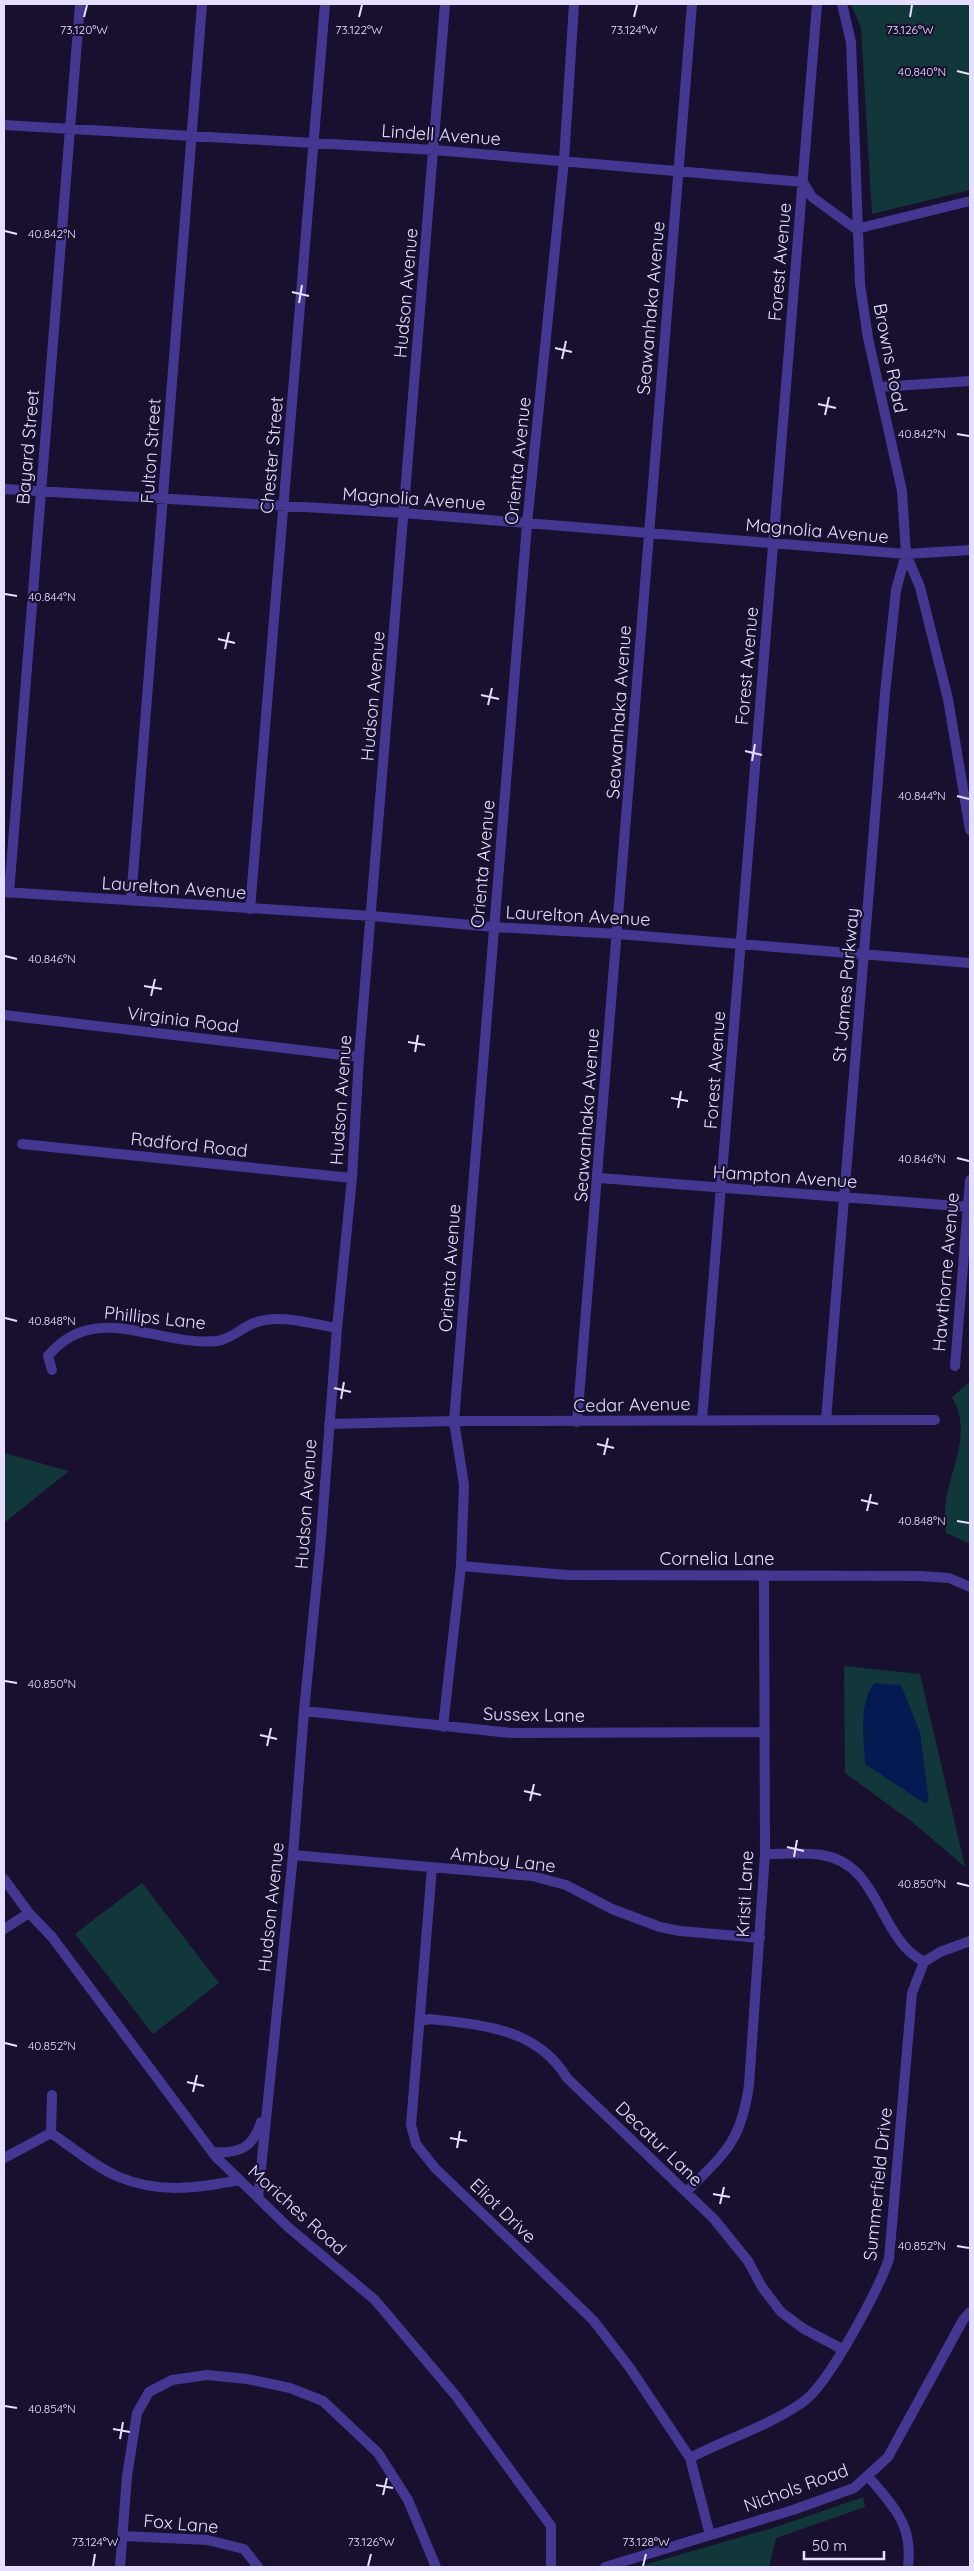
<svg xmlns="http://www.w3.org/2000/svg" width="974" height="2571" font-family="Quicksand,sans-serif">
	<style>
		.green { fill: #12373a }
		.water { fill: #061a52 }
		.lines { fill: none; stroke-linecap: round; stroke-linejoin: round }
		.minor { stroke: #443792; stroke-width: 10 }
		.ticks { fill: none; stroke: #e5deff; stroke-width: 2 }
		.labels { text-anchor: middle; stroke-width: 4.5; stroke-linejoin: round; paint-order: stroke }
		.street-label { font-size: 18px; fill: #e5deff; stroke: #19102f }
		.ticks-label { font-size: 12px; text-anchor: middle; fill: #e5deff; stroke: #19102f; stroke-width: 4.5; stroke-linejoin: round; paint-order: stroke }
	</style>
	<rect width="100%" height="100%" fill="#19102f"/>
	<path class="green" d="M851 4H970V190L872 214 861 28Z
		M970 1382V1544L946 1533C946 1525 944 1517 945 1509 948 1471 974 1435 952 1397Z
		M4 1453 69 1471 4 1523Z
		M844 1666 920 1674 965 1867 911 1821 845 1773Z
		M142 1883 219 1983 153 2034 75 1934Z
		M863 2497 865 2507 776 2538 769 2567H637L779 2526Z"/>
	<path class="water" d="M874 1683 901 1685 920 1732 929 1802 924 1803 865 1764C864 1737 858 1706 874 1683Z"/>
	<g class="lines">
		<path class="minor" d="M842 4 851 42 860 284 868 338 902 491 906 554 920 587 948 699 970 830
			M4 125 434 150 803 182 812 197 856 229 970 201
			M879 387 970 381
			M4 489 404 513 906 554 970 550
			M4 892 372 916 494 927 618 934 970 963
			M9 893 80 4
			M131 900 202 4
			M250 909 325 4
			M4 1015 359 1057
			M22 1144 352 1178
			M599 1178 970 1207
			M955 1366 970 1180
			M52 1370 48 1356C95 1299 157 1347 217 1341 232 1339 241 1328 254 1323 280 1313 311 1324 337 1328
			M702 1420 817 4
			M826 1420 885 693 896 590 906 554
			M577 1422 692 4
			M329 1424 454 1421 935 1420
			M461 1566 567 1575 920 1576 949 1578 970 1587
			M304 1711 511 1733 764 1732
			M443 1727 461 1566 464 1485 454 1421 527 524 564 160 574 4
			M765 1854C783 1854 803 1852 822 1855 872 1863 877 1917 906 1948 911 1954 918 1958 924 1962
			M293 1855 532 1876 566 1885 612 1909 660 1927 680 1931 760 1938
			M432 1867 411 2125 416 2144 435 2168 593 2320 630 2368 690 2458 710 2535
			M4 1879 29 1913 52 1937 216 2157 288 2227 375 2300 456 2396 551 2526V2567
			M4 1929 29 1913
			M420 2021 430 2019C482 2025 537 2028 567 2078L714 2219 748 2261 762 2287 781 2312 804 2329 842 2349
			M52 2095 51 2133C72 2147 95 2167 119 2177 159 2194 198 2188 240 2180
			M213 2152C239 2154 253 2148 261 2122
			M4 2158 51 2133
			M686 2192C725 2153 741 2142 749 2085L765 1854 764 1576
			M258 2198 293 1855 304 1711 320 1550 337 1328 352 1178 359 1057 445 4
			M690 2458C726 2439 769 2426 803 2402 829 2384 878 2290 889 2259L912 1993 924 1962 940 1952 970 1941
			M868 2476C894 2508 913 2523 908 2567
			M123 2536 207 2540 244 2549 258 2567
			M120 2567 127 2476 137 2413 149 2392 172 2380 207 2375 247 2379 290 2388 323 2401 378 2453 408 2500 436 2567
			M605 2567 793 2510 854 2488 888 2457 963 2320 970 2312"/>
	</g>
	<path class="ticks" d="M84 17 87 5M359 17 362 5M634 17 637 5M910 17 912 5M957 71 969 74M5 231 17 234M292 292 309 296M299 303 302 285M555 348 572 352M562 359 566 341M818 404 836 408M825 415 829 397M957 434 969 436M5 594 17 596M218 639 235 643M225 649 229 632M481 695 499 699M488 705 492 688M745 751 762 755M752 761 755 744M957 796 969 799M5 956 17 959M144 986 162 989M151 996 155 979M408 1042 425 1045M415 1052 418 1035M671 1098 688 1101M678 1108 681 1091M957 1158 969 1161M5 1318 17 1321M334 1388 351 1392M341 1399 344 1382M597 1444 614 1448M604 1455 608 1438M861 1500 878 1504M867 1511 871 1494M957 1521 969 1523M5 1681 17 1683M260 1735 277 1739M267 1746 271 1728M524 1791 541 1795M530 1801 534 1784M787 1847 804 1851M794 1857 797 1840M957 1883 969 1886M5 2043 17 2046M187 2082 204 2086M193 2092 197 2075M450 2138 467 2141M457 2148 460 2131M713 2194 730 2197M720 2204 724 2187M957 2246 969 2248M5 2406 17 2408M113 2429 130 2432M120 2439 123 2422M376 2485 393 2488M383 2495 387 2478M93 2566 95 2554M368 2566 371 2554M643 2566 646 2554"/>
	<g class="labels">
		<g class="street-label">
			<text transform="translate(441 135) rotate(4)" y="6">Lindell Avenue</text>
			<text transform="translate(780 262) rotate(-85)" y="6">Forest Avenue</text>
			<text transform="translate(406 293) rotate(-85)" y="6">Hudson Avenue</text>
			<text transform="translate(651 308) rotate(-85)" y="6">Seawanhaka Avenue</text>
			<text transform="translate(890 358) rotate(79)" y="6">Browns Road</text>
			<text transform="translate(28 447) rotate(-85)" y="6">Bayard Street</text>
			<text transform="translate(151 451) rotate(-86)" y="6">Fulton Street</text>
			<text transform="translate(272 455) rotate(-85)" y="6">Chester Street</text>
			<text transform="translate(518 461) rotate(-84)" y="6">Orienta Avenue</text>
			<text transform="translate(414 499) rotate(4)" y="6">Magnolia Avenue</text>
			<text transform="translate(817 531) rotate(5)" y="6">Magnolia Avenue</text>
			<text transform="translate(747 666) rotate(-85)" y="6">Forest Avenue</text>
			<text transform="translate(373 696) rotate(-85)" y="6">Hudson Avenue</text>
			<text transform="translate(619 712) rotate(-86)" y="6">Seawanhaka Avenue</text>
			<text transform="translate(483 864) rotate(-85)" y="6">Orienta Avenue</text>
			<text transform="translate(174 888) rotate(4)" y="6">Laurelton Avenue</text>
			<text transform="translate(578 916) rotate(3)" y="6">Laurelton Avenue</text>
			<text transform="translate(846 985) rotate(-85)" y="6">St James Parkway</text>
			<text transform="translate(183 1020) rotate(7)" y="6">Virginia Road</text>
			<text transform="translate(715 1070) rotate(-86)" y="6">Forest Avenue</text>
			<text transform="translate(341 1100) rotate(-86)" y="6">Hudson Avenue</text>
			<text transform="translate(587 1115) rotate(-86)" y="6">Seawanhaka Avenue</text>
			<text transform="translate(189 1145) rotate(6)" y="6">Radford Road</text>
			<text transform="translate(785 1177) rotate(4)" y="6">Hampton Avenue</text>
			<text transform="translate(450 1268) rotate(-86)" y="6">Orienta Avenue</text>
			<text transform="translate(946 1272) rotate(-85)" y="6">Hawthorne Avenue</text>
			<text transform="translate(155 1318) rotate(6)" y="6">Phillips Lane</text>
			<text transform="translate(632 1405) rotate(-1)" y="6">Cedar Avenue</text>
			<text transform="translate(306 1504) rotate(-86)" y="6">Hudson Avenue</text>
			<text x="717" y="1565">Cornelia Lane</text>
			<text transform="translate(534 1715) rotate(1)" y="6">Sussex Lane</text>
			<text transform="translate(503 1860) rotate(7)" y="6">Amboy Lane</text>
			<text transform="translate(745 1894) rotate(-87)" y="6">Kristi Lane</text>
			<text transform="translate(271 1907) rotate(-84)" y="6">Hudson Avenue</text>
			<text transform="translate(659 2144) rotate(44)" y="6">Decatur Lane</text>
			<text transform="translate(878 2184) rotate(-84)" y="6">Summerfield Drive</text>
			<text transform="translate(297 2210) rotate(42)" y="6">Moriches Road</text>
			<text transform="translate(503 2211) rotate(44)" y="6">Eliot Drive</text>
			<text transform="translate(796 2488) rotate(-20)" y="6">Nichols Road</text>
			<text transform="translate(181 2524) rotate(5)" y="6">Fox Lane</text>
		</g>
	</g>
	<g class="ticks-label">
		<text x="84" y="34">73.120°W</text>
		<text x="359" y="34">73.122°W</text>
		<text x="634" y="34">73.124°W</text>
		<text x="910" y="34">73.126°W</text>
		<text x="922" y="76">40.840°N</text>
		<text x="52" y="238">40.842°N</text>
		<text x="922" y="438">40.842°N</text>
		<text x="52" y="601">40.844°N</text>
		<text x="922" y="800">40.844°N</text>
		<text x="52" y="963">40.846°N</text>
		<text x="922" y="1163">40.846°N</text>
		<text x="52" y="1325">40.848°N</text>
		<text x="922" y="1525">40.848°N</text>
		<text x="52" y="1688">40.850°N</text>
		<text x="922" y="1888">40.850°N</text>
		<text x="52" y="2050">40.852°N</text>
		<text x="922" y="2250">40.852°N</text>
		<text x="52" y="2413">40.854°N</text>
		<text x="95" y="2546">73.124°W</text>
		<text x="371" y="2546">73.126°W</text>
		<text x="646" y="2546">73.128°W</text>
	</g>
	<rect width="974" height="2571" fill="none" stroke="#e5deff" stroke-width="10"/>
	<path d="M804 2551v8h80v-8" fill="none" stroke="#e5deff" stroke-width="2.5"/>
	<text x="812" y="2551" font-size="15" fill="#e5deff" stroke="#19102f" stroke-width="4" paint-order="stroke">50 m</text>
</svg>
